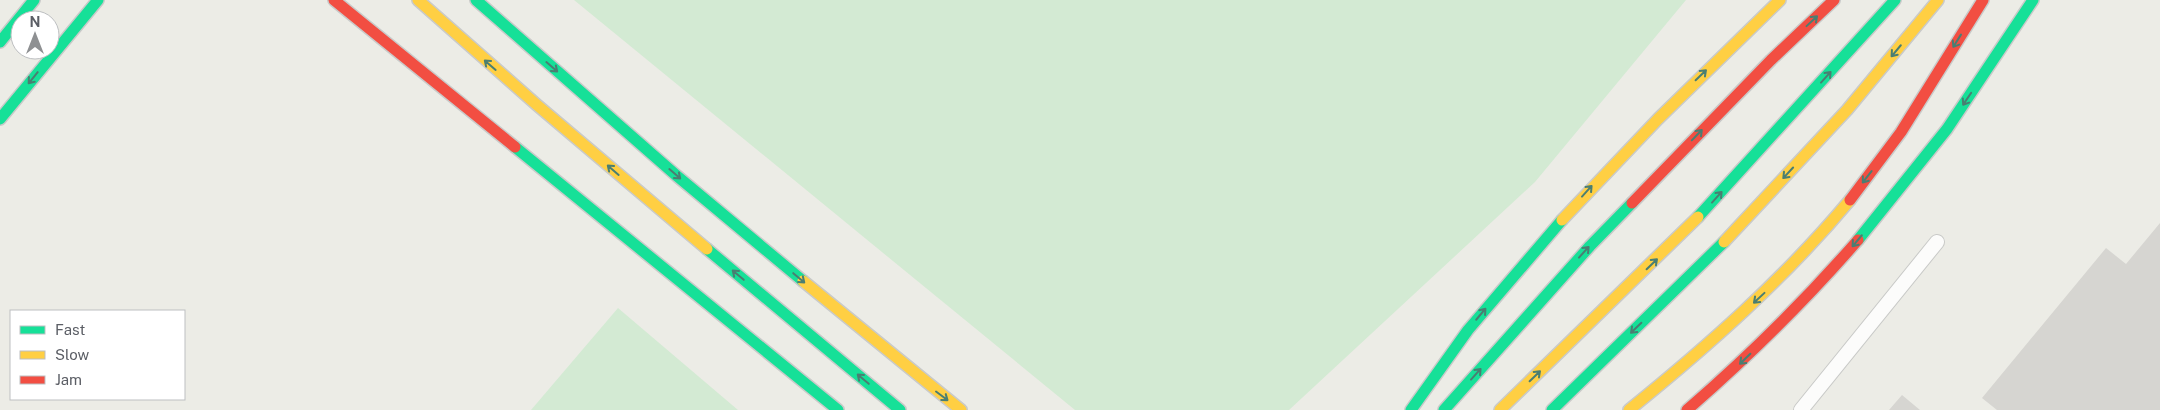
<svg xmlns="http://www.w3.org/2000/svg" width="2160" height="410" font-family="'Public Sans',sans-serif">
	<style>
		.green { fill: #d3ead3 }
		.building { fill: #d6d5d1 }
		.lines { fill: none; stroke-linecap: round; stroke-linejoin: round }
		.lane-casing { stroke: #c9cac8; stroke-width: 16 }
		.fast-casing { stroke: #c9cac9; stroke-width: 14 }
		.slow-casing { stroke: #c9cac9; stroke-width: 14 }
		.jam-casing { stroke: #c9cac9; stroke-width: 14 }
		.lane { stroke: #fcfcfb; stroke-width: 14 }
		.fast { stroke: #16e098; stroke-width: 11 }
		.slow { stroke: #ffcf43; stroke-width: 11 }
		.jam { stroke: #f24e42; stroke-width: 11 }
		.oneway { stroke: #4a7e72 }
	</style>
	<rect width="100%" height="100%" fill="#ecece6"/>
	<path class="green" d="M574 0H1686L1535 182 1289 410H1075Z
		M618 308 738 410H531Z"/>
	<path class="building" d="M2160 223V410H1997L1982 398 2106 248 2126 264Z
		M1902 395 1920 410H1889Z"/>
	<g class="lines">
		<defs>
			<path id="lane" d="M1801 410 1937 242"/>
			<path id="fast" d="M476 0 677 176 803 281
				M0 42 34 0
				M0 119 98 0
				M515 147 838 410
				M1698 217 1895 0
				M1858 240 1947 129 2033 0
				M707 249 900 410
				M1411 410 1468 330 1562 220
				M1444 410 1590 246 1632 203
				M1552 410 1724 242"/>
			<path id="slow" d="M418 0 537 105 707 249
				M1562 220 1658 119 1780 0
				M1724 242 1847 110 1938 0
				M803 281 961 410
				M1500 410 1698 217
				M1629 410C1708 346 1784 279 1850 200"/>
			<path id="jam" d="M334 0 515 147
				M1850 200 1901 132 1983 0
				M1632 203 1771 60 1834 0
				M1687 410C1748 357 1805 301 1858 240"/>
		</defs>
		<use href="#lane" class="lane-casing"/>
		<use href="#fast" class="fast-casing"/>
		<use href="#slow" class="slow-casing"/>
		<use href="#jam" class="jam-casing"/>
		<use href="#lane" class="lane"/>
		<use href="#fast" class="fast"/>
		<use href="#slow" class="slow"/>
		<use href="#jam" class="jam"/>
	</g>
	<defs><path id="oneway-shaft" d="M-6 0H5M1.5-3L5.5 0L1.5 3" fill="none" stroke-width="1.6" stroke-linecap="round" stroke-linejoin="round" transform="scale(1.25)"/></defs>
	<g class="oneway">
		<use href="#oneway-shaft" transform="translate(1812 21) rotate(-43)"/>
		<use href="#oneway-shaft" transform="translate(1957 41) rotate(122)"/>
		<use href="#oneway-shaft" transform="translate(1896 51) rotate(130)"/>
		<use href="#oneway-shaft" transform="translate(490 65) rotate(-139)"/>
		<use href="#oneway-shaft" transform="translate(552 67) rotate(41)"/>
		<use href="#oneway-shaft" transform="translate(1701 75) rotate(-44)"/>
		<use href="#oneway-shaft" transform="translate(1826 77) rotate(-48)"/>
		<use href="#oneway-shaft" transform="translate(33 78) rotate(129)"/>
		<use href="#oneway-shaft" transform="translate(1967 99) rotate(124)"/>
		<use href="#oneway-shaft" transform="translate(1697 135) rotate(-46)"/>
		<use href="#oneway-shaft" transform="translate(613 170) rotate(-139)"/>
		<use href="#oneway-shaft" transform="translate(1788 173) rotate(133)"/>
		<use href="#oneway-shaft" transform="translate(675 174) rotate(41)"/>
		<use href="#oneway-shaft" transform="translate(1867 177) rotate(128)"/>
		<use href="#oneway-shaft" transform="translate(1587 191) rotate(-48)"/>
		<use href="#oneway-shaft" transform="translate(1717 197) rotate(-48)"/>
		<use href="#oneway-shaft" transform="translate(1857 241) rotate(130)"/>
		<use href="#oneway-shaft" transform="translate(1584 252) rotate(-48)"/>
		<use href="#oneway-shaft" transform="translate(1652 264) rotate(-44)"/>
		<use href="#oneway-shaft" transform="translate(738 275) rotate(-140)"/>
		<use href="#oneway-shaft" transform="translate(799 278) rotate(40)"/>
		<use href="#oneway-shaft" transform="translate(1759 298) rotate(137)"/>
		<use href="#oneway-shaft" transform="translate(1481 314) rotate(-50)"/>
		<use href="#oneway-shaft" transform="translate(1636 328) rotate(136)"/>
		<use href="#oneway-shaft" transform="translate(1745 359) rotate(136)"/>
		<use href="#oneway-shaft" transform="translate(1476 374) rotate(-48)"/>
		<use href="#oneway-shaft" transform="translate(1535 376) rotate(-44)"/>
		<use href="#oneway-shaft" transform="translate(863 379) rotate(-140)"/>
		<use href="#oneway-shaft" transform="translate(942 396) rotate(37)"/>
	</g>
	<rect x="10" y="310" width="175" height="90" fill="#ffffff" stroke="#bdbfc1"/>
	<rect x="20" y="326" width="25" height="8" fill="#16e098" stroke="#bdbfc1"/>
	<text x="55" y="335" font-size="15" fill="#5b5e65">Fast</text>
	<rect x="20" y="351" width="25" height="8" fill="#ffcf43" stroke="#bdbfc1"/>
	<text x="55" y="360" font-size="15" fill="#5b5e65">Slow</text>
	<rect x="20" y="376" width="25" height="8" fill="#f24e42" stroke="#bdbfc1"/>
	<text x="55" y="385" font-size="15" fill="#5b5e65">Jam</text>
	<g transform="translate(35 35)"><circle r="24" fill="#ffffff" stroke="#bdbfc1"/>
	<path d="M0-4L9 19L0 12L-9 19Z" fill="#8e9092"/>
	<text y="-8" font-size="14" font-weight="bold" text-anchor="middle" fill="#5b5e65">N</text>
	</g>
</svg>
